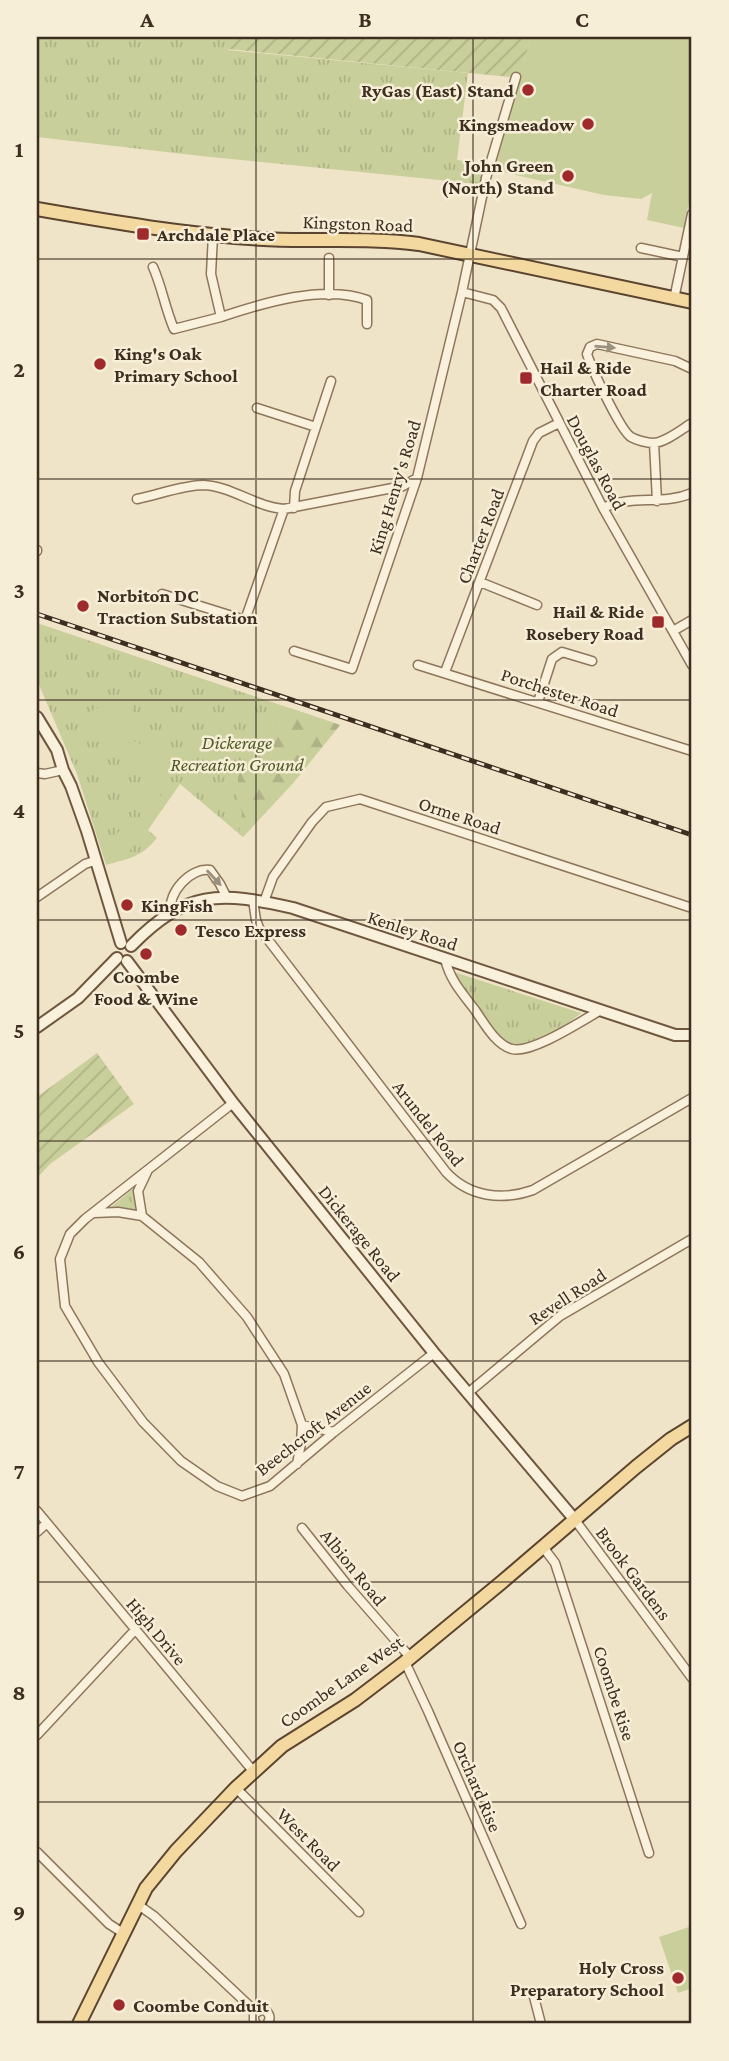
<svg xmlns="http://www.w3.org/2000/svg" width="729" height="2061" font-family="'Crimson Pro',serif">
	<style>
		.grass { fill: url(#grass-tufts) }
		.forest { fill: url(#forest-firs) }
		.garden { fill: url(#garden-furrows) }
		.pitch { fill: #c9cf9b }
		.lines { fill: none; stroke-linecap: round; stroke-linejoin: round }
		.street-casing { stroke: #8d765c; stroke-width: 11 }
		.secondary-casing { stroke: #6f573f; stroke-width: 14 }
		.primary-casing { stroke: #5b4430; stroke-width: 16 }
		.street { stroke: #faf1dc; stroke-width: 8 }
		.secondary { stroke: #faf1dc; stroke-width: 10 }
		.primary { stroke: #f3d9a0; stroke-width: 12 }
		.rail-casing { stroke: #3d2e20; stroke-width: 5 }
		.rail { stroke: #f7eed8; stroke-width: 2.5; stroke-dasharray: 8; stroke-linecap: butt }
		.oneway { fill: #9c907e }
		.grid { fill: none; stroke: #3d2e20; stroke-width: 2; stroke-opacity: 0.55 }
		.poi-dot { fill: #9e2a2b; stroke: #f7eed8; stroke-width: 2.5 }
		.labels { text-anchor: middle; stroke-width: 5; stroke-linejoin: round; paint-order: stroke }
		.poi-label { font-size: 19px; font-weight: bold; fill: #3d2e20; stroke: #f7eed8; text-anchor: start }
		.street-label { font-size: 19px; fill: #3d2e20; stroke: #f7eed8 }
		.park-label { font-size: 19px; font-style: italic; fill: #4d5a26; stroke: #f7eed8 }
		.neatline { fill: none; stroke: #3d2e20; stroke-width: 2.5 }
		.grid-label { font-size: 23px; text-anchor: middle; font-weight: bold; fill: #3d2e20 }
	</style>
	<defs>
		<pattern id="grass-tufts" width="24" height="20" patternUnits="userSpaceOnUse" patternTransform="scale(1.75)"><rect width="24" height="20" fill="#c9cf9b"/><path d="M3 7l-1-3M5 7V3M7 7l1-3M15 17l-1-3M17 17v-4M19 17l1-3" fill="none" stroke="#aeb285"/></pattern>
		<pattern id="forest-firs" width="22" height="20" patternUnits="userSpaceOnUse" patternTransform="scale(1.75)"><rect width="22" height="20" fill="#c9cf9b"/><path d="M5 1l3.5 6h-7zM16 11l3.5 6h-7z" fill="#aeb285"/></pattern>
		<pattern id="garden-furrows" width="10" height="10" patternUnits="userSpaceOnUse" patternTransform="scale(1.75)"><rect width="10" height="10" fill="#c9cf9b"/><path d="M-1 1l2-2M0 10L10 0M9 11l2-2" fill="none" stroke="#aeb285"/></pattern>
	</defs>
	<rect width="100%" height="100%" fill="#f0e4c8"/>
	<path class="grass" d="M37 37H231L228 50 468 73 457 160 487 164 479 184 201 156 37 137Z
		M37 623 340 725 293 783 243 837 180 784 148 830 157 838C141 858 129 858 106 865L77 774 37 680Z
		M454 972 581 1013C566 1025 535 1049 515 1046 495 1042 466 989 454 972Z
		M134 1188 137 1211 111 1207Z"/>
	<path class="forest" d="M290 708 340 725 293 783 243 837 239 833 242 813 238 799V777L250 750 274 728Z"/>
	<path class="garden" d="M231 37H531L520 78 227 49Z
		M97 1053 134 1104 50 1164 37 1178V1097Z"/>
	<path class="pitch" d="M531 37H692V187L684 228 647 220 652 193 641 199 604 195 494 170Z
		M126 696 137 724 92 742 81 715Z
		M131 739 139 744 142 742 147 745 149 743 178 764 156 787 131 760 128 761 124 752Z
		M154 789 164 799 145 818 135 808Z
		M132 819 137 824 139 823 146 833 123 857 113 849 114 848 108 842Z
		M692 1926V1988L678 1993 659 1937Z"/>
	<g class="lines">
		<defs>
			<path id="street" d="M213 235 211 274 221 317C263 303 324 284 367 300V324
				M641 248 683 257
				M153 267C162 287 165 308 174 329L221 317
				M462 292 493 300 501 308 603 508 692 665
				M329 295V258
				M674 299 692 214
				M692 369 675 361 597 344 590 347 587 354C592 369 620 430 631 437 636 440 647 443 653 443 665 443 682 429 692 423
				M257 408 316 427
				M654 443 657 501
				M137 499C157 495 184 485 203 485 231 486 256 507 284 509L403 486 417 478
				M294 508 295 491 331 381
				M603 508C632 494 662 506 692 493
				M37 550V551
				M480 582 537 605
				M162 594 245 620 284 509
				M673 631 692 620
				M294 651 352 669 417 478 462 292 486 178 516 77
				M418 665 692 751
				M445 672 533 441 539 433 559 423
				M538 702 552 659 562 652 592 661
				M37 773 45 774 63 770
				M37 897 85 864 94 861
				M253 900 256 920 259 928 446 1172C469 1197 502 1201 533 1190L692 1098
				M264 902 273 877 312 822 326 807 360 799 692 908
				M171 912C167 893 191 867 210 870L220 884 227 898
				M445 959C450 980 462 993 475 1010 484 1023 496 1045 512 1049 532 1054 583 1020 601 1010
				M233 1103 85 1219 70 1234 60 1259 65 1306 98 1362 143 1422 181 1461 217 1486 242 1496 270 1486 334 1432 434 1353
				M94 1213 118 1212 142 1216 199 1262 247 1317 284 1374 302 1425 334 1432
				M142 1216 138 1191 147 1172
				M468 1393 560 1316 692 1239
				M297 1464 301 1443 302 1425
				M37 1511 253 1771
				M575 1520 692 1678
				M302 1528 348 1586 410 1657
				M37 1532 47 1523
				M543 1547 555 1563 649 1853
				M405 1662 428 1711 521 1924
				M37 1735 135 1630
				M236 1788 359 1912
				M37 1852 109 1924 123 1933
				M137 1904 154 1916 256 2012
				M533 1993 541 2024
				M256 2024 254 2020V2014L261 2010C269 2010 272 2018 267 2024"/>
			<path id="secondary" d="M37 717 57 750 63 770 71 786 87 831 121 943
				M131 946C186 890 219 891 293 908L675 1035H692
				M127 961 233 1103 434 1353 575 1520
				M37 1027 78 998 117 958"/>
			<path id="primary" d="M37 209C112 222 188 235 264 239 316 242 368 237 419 244L692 302
				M79 2024 146 1888 176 1851 236 1788 282 1746 355 1700 405 1662 502 1582 636 1467 671 1439 692 1426"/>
		</defs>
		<use href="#street" class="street-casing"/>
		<use href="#secondary" class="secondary-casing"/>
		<use href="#primary" class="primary-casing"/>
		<use href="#street" class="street"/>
		<use href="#secondary" class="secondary"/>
		<use href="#primary" class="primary"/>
		<defs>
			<path id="rail" d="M37 614 692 835"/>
		</defs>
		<use href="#rail" class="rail-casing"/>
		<use href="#rail" class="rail"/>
	</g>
	<defs><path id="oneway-solid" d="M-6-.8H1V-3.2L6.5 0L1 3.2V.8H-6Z" transform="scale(1.75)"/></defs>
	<g class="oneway">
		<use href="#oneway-solid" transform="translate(605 347) rotate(5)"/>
		<use href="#oneway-solid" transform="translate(214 878) rotate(47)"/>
	</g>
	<path class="grid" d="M256 37V2024M473 37V2024M37 259H692M37 479H692M37 700H692M37 920H692M37 1141H692M37 1361H692M37 1582H692M37 1802H692"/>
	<g class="poi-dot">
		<circle cx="528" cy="90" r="7"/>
		<circle cx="588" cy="124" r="7"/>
		<circle cx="568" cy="176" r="7"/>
		<rect x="136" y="227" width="14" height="14" rx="3.5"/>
		<circle cx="100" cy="364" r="7"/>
		<rect x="519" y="371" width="14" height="14" rx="3.5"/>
		<circle cx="83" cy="606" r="7"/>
		<rect x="651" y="615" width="14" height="14" rx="3.5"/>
		<circle cx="127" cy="905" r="7"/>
		<circle cx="181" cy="930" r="7"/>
		<circle cx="146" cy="954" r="7"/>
		<circle cx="678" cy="1978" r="7"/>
		<circle cx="119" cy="2005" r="7"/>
	</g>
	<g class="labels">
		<g class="poi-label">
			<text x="514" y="97" text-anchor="end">RyGas (East) Stand</text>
			<text x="574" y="131" text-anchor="end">Kingsmeadow</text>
			<text x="554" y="172" text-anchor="end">John Green<tspan x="554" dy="22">(North) Stand</tspan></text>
			<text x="157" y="241">Archdale Place</text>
			<text x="114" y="360">King's Oak<tspan x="114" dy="22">Primary School</tspan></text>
			<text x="540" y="374">Hail &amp; Ride<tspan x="540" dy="22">Charter Road</tspan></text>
			<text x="97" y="602">Norbiton DC<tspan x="97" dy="22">Traction Substation</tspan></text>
			<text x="644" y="618" text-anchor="end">Hail &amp; Ride<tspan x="644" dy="22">Rosebery Road</tspan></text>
			<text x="141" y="912">KingFish</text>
			<text x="195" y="937">Tesco Express</text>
			<text x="146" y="983" text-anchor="middle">Coombe<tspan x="146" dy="22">Food &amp; Wine</tspan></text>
			<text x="664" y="1974" text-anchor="end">Holy Cross<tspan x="664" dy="22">Preparatory School</tspan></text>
			<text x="133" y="2012">Coombe Conduit</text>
		</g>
		<g class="street-label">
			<text transform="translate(358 223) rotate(2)" y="7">Kingston Road</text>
			<text transform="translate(597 462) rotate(62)" y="7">Douglas Road</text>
			<text transform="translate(394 487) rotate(-73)" y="7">King Henry's Road</text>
			<text transform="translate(480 536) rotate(-69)" y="7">Charter Road</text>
			<text transform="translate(560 692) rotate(18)" y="7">Porchester Road</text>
			<text transform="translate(460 815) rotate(18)" y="7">Orme Road</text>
			<text transform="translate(413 930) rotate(18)" y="7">Kenley Road</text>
			<text transform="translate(429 1123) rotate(52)" y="7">Arundel Road</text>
			<text transform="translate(360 1233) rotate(51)" y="7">Dickerage Road</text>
			<text transform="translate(567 1296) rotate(-33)" y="7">Revell Road</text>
			<text transform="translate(313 1428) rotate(-38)" y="7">Beechcroft Avenue</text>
			<text transform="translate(354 1567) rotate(51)" y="7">Albion Road</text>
			<text transform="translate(634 1573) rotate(53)" y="7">Brook Gardens</text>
			<text transform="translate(157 1631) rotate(50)" y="7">High Drive</text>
			<text transform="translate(341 1681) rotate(-35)" y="7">Coombe Lane West</text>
			<text transform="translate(615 1693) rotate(72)" y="7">Coombe Rise</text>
			<text transform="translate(478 1786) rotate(67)" y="7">Orchard Rise</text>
			<text transform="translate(309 1839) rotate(45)" y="7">West Road</text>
		</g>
		<g class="park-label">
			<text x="237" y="749">Dickerage<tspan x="237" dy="22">Recreation Ground</tspan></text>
		</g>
	</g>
	<rect width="729" height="2061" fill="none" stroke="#f7eed8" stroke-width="77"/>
	<rect x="38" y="38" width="652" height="1984" class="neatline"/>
	<g class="grid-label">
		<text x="147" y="27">A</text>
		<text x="365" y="27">B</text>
		<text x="582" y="27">C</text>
		<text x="19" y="157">1</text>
		<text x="19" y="377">2</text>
		<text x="19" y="598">3</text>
		<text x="19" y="818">4</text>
		<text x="19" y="1038">5</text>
		<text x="19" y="1259">6</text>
		<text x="19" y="1479">7</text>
		<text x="19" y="1700">8</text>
		<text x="19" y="1920">9</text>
	</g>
</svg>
